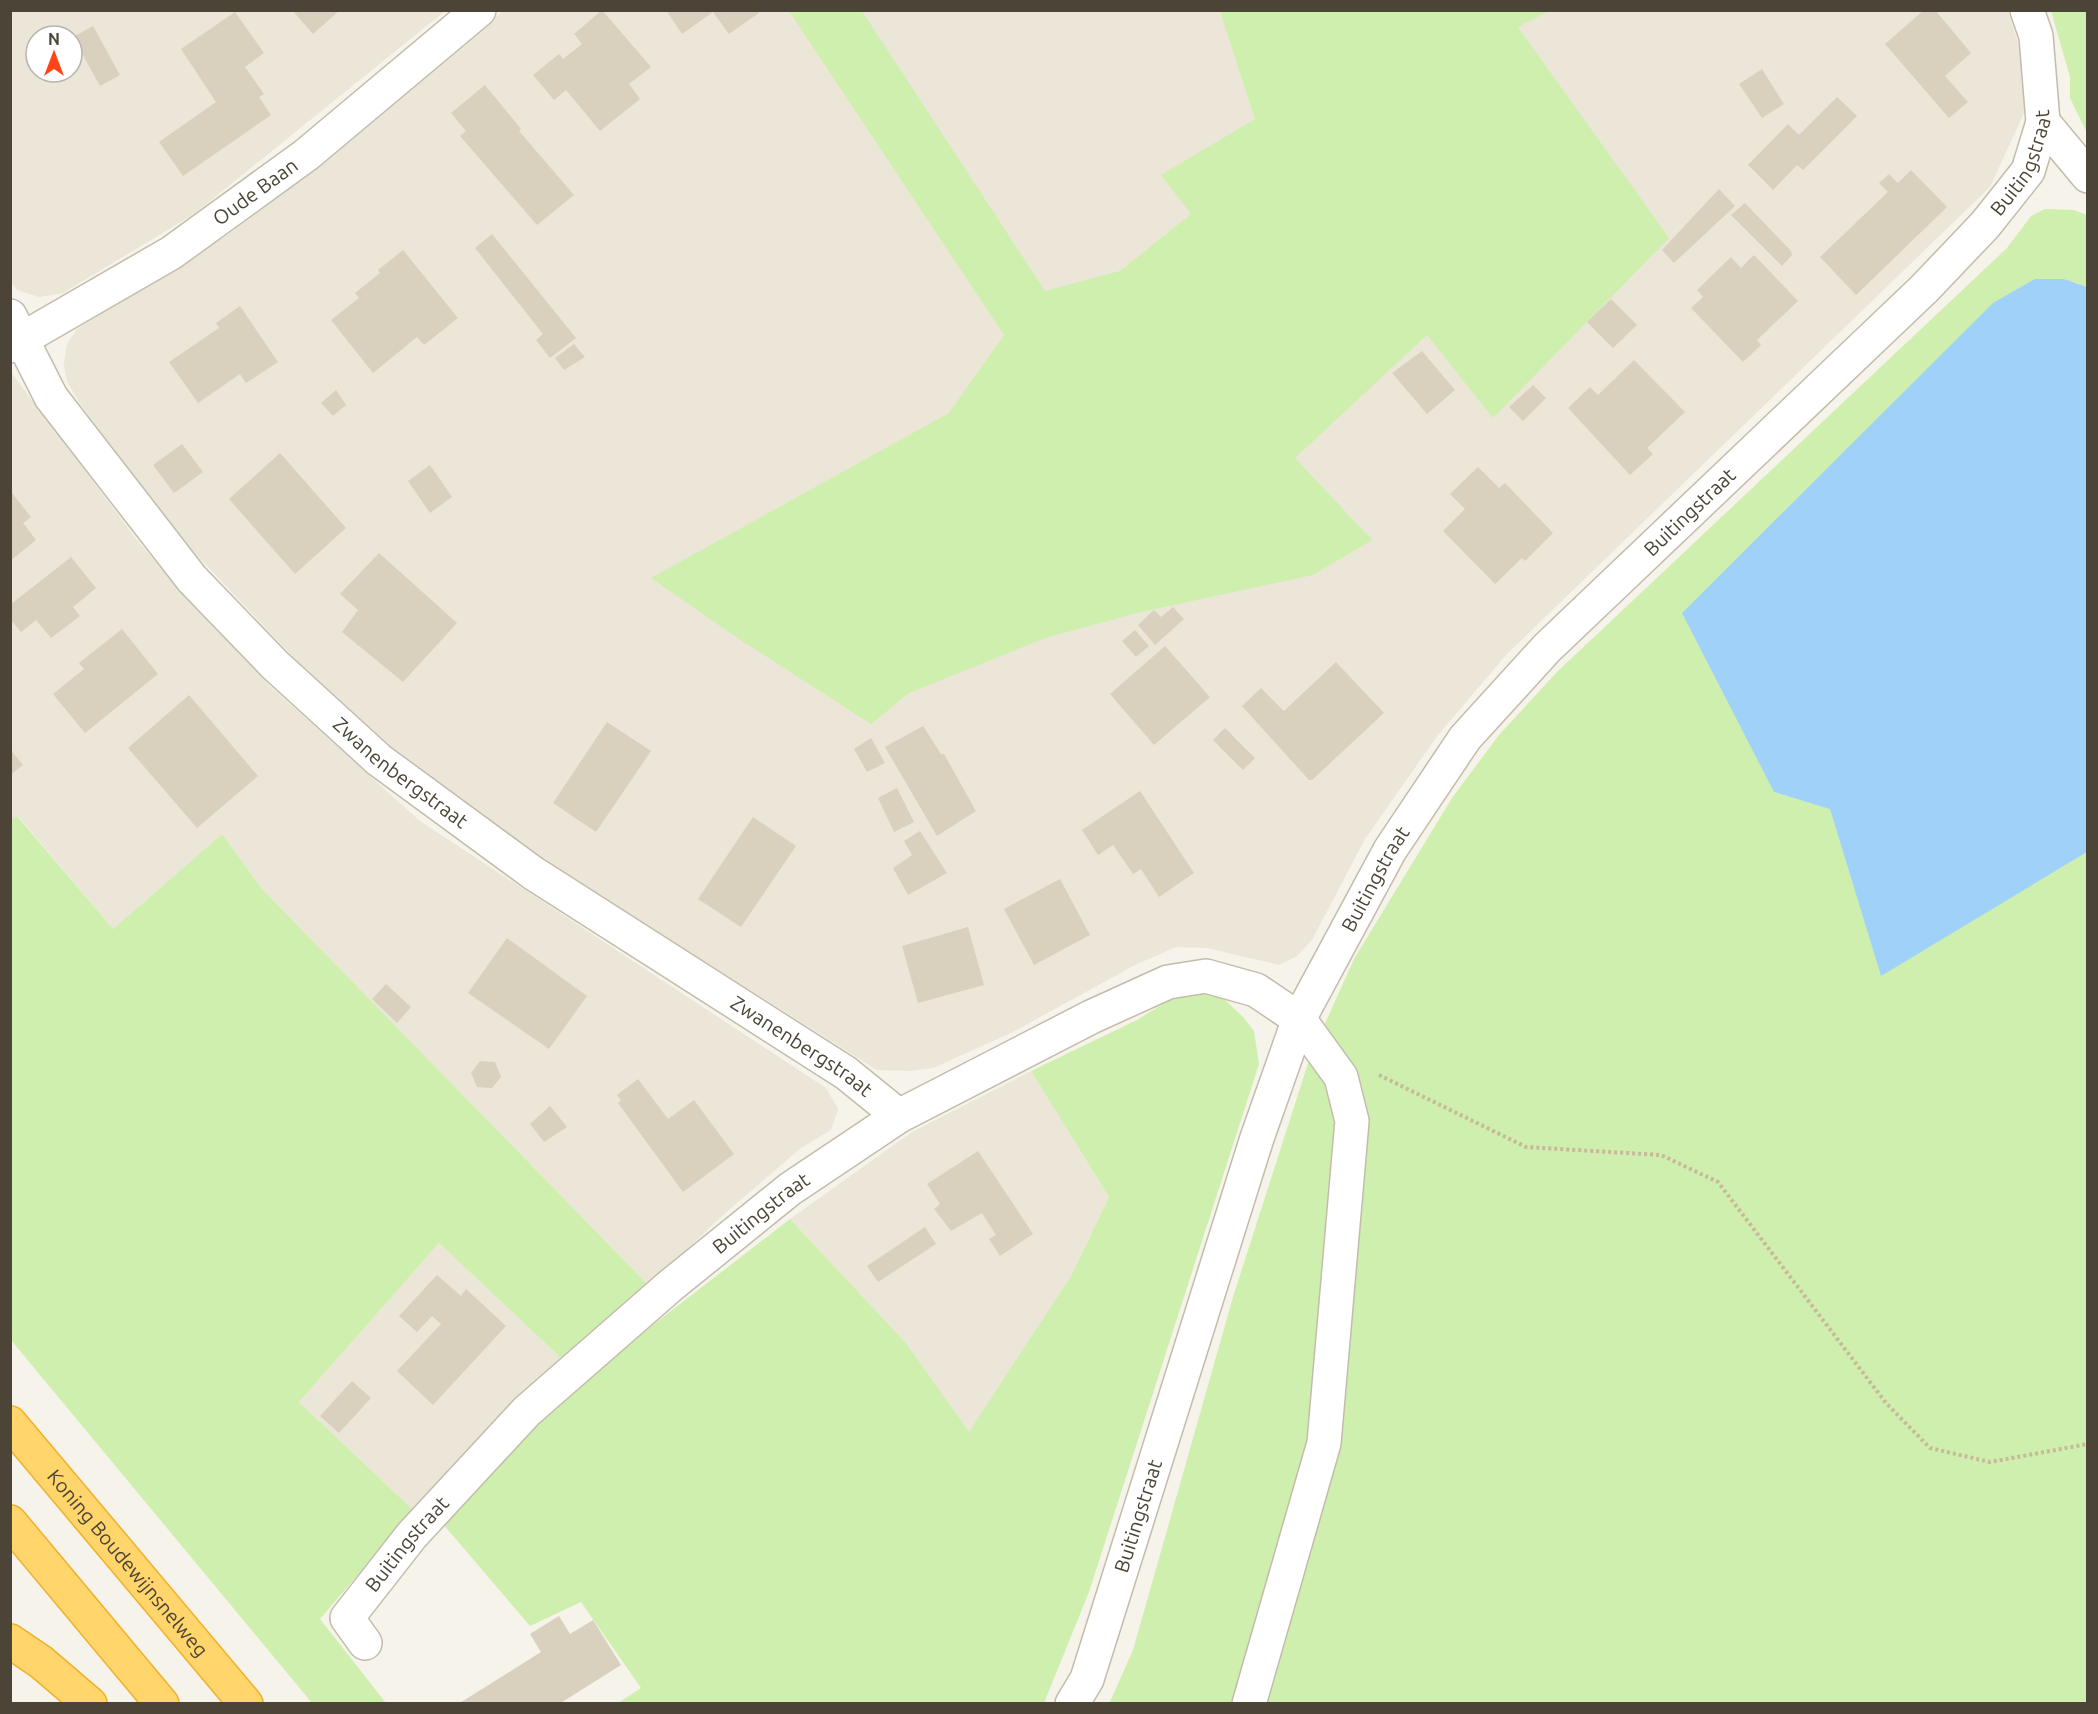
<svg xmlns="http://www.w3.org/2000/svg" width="2098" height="1714" font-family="Ubuntu,sans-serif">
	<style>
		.residential { fill: #ebe6d7; fill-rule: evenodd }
		.green { fill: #cfefae }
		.water { fill: #a0d1f9 }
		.building { fill: #dad0be }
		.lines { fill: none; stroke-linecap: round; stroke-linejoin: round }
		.minor-casing { stroke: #c3bcab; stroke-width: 36 }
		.motorway-casing { stroke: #f0b02a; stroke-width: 36 }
		.path { stroke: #c7b99a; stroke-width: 4; stroke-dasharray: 3 3; stroke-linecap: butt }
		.minor { stroke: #fff; stroke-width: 33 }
		.motorway { stroke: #ffd56c; stroke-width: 33 }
		.labels { text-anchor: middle; stroke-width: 5; stroke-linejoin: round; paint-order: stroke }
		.street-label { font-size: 20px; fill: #4c4436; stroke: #fff }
	</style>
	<rect width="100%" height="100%" fill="#f6f3ea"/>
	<path class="residential" d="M2008 10 2024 63V113L1990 187 1507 654 1438 735 1365 839 1312 940 1297 956 1279 965 1207 948 1176 947 1135 965 1011 1033 933 1068 909 1071 877 1070 535 854 400 756 297 661 168 525 79 402 68 383 65 373 64 363 67 344 77 329 229 234 503 11Z
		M10 11H445L194 214 63 293 39 297 17 290 11 282ZM36 36H72V72H36Z
		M10 371 137 540 194 607 270 686 420 821 826 1088 838 1109 831 1130 801 1148 722 1216 649 1286 263 890 222 834 113 929 18 816 11 820Z
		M1031 1071 1109 1197 1071 1276 969 1433 906 1343 790 1219 912 1132Z
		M439 1243 561 1358 413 1510 299 1402Z"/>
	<path class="green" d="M789 11H862L1045 291 1120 271 1191 214 1161 175 1255 119 1220 11H1549L1518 27 1669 238 1493 418 1427 335 1295 458 1372 540 1313 575 1137 613 1045 638 909 693 871 724 739 639 651 578 949 413 1004 335Z
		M2051 11H2087V133L2070 98V77Z
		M2045 209 2074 210 2087 215V287L2064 279 1774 792 1830 808 1881 975 2087 852V1703H1263L1311 1550 1282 1542 1231 1703 1109 1704 1133 1650 1233 1297 1310 1057 1354 959 1452 798 1499 735 1557 672 2007 248 2031 216Z
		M17 816 113 929 222 834 263 890 649 1286 561 1358 439 1243 299 1402 413 1510 320 1619 386 1703H312L11 1340 10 820Z
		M1201 994 1223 998 1243 1017 1254 1031 1259 1064 1089 1592 1044 1703H618L641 1688 581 1602 530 1626 443 1524 522 1439 605 1362 790 1219 906 1343 969 1432 1071 1276 1109 1197 1031 1071 1137 1020 1173 998Z"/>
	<path class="water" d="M2035 279H2064L2087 287V852L1881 976 1830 809 1774 792 1682 613 1993 303Z"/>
	<path class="building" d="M292 10H340L313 34Z
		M602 10 651 67 629 84 640 99 600 131 566 90 554 100 533 75 559 54 563 59 582 44 574 34Z
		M666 10H757L759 13 729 34 713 12 682 34Z
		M1924 10H1935L1971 53 1945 76 1968 102 1949 118 1885 44Z
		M235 12 264 53 245 67 264 94 259 97 271 115 183 176 159 142 216 102 181 49Z
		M93 26 120 75 100 86 73 37Z
		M1762 69 1784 104 1762 118 1739 84Z
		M485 85 521 129 519 131 574 195 537 225 460 136 466 131 451 113Z
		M1837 97 1857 116 1803 170 1797 165 1773 190 1748 165 1788 124 1799 135Z
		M1911 170 1947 207 1856 295 1820 257 1888 192 1879 183 1889 174 1898 183Z
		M1719 189 1735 206 1674 263 1662 250Z
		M1745 203 1791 251 1792 255 1782 266 1731 215Z
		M492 234 576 338 550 358 536 340 543 334 475 248Z
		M403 250 458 318 424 345 417 337 373 373 331 320 359 298 355 293 380 273 378 270Z
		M1754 255 1798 301 1757 340 1761 345 1743 362 1691 308 1703 297 1697 290 1731 257 1741 268Z
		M1611 299 1637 325 1613 348 1587 322Z
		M240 306 278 362 246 383 240 374 198 403 169 362 219 328 216 323Z
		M574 344 585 357 564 370 555 358Z
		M1422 351 1455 390 1427 414 1392 373Z
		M1634 360 1685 412 1647 448 1653 454 1630 475 1568 408 1590 387 1598 395Z
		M1533 385 1546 398 1523 421 1509 407Z
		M336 390 346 405 333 416 321 403Z
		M182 444 203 472 174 493 153 465Z
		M280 453 346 528 295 574 229 499Z
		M430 465 452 497 430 513 408 481Z
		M1478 467 1499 488 1505 483 1553 533 1525 561 1522 558 1495 584 1443 531 1465 509 1450 494Z
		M12 493 31 517 23 523 36 540 10 561Z
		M379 553 457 623 403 682 342 632 358 610 340 594Z
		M71 557 96 588 73 607 80 616 51 638 36 620 21 632 10 619V605Z
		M1173 607 1184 619 1155 645 1138 625 1154 610 1161 617Z
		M122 629 158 674 85 733 53 694 84 669 79 663Z
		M1135 630 1149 646 1136 657 1122 641Z
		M1165 646 1210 697 1154 745 1110 694Z
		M1336 662 1384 713 1312 780H1309L1242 706 1261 688 1284 711Z
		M189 695 258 776 197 828 128 748Z
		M607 722 651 751 596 832 553 803Z
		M923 726 941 754H944L976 811 937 836 885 747Z
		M1225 728 1255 758 1243 770 1213 740Z
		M871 738 885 763 867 772 854 749Z
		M10 749 23 765 10 775Z
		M897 788 914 822 894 832 878 798Z
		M1140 791 1194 873 1159 897 1141 869 1133 874 1113 845 1098 855 1082 830Z
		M753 817 796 846 741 927 698 899Z
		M920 831 947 873 908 895 893 868 912 855 904 841Z
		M1060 879 1090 935 1034 965 1004 909Z
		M968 927 984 985 918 1003 902 946Z
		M507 938 587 996 549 1049 468 993Z
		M386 984 411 1007 397 1023 372 999Z
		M480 1061 495 1062 501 1077 492 1088 477 1087 471 1073Z
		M638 1079 668 1119 694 1100 734 1154 683 1192 618 1103 621 1100 617 1095Z
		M550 1106 567 1127 544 1142 530 1124Z
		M978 1151 1033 1234 1000 1256 989 1239 996 1235 982 1213 951 1231 934 1209 940 1204 927 1184Z
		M925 1227 936 1244 878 1282 867 1266Z
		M437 1275 461 1296 466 1289 506 1326 433 1405 397 1371 441 1324 432 1316 417 1332 399 1316Z
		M352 1381 371 1398 339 1433 320 1416Z
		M559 1616 570 1634 593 1620 621 1665 559 1704H458L541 1652 530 1634Z"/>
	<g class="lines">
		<defs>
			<g id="minor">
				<path d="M2043 122 2088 176"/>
				<path id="s1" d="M10 316 51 397 192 579 275 665 379 760 533 873 846 1073 899 1116"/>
				<path id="s2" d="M10 346 171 253 306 155 479 10"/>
				<path id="s3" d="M365 1643 347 1618 412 1535 527 1411 670 1286 790 1189 899 1116 1091 1017 1168 982 1206 976 1256 990 1299 1019 1341 1077 1352 1121 1324 1443 1249 1704"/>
				<path id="s4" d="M1072 1704 1087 1679 1257 1138 1299 1019 1390 850 1465 738 1547 648 1924 289 1985 225 2028 171 2043 122 2036 36 2027 10"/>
			</g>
			<g id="motorway">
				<path id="s5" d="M10 1423 246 1704"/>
				<path d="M10 1522 162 1704"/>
				<path d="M10 1641 41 1662 90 1704"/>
			</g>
		</defs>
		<use href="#minor" class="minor-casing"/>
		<use href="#motorway" class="motorway-casing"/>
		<path class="path" d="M1379 1075 1526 1147 1661 1155 1718 1182 1886 1403 1930 1448 1990 1462 2088 1444"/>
		<use href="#minor" class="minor"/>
		<use href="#motorway" class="motorway"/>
	</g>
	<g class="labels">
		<g class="street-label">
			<text dy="7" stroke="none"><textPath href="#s4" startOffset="1854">Buitingstraat</textPath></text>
			<text dy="7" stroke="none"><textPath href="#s2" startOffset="290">Oude Baan</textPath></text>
			<text dy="7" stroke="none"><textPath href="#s4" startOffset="1368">Buitingstraat</textPath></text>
			<text dy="7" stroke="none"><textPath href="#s1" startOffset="606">Zwanenbergstraat</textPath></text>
			<text dy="7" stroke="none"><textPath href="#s4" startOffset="882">Buitingstraat</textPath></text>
			<text dy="7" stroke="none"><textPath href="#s1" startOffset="1092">Zwanenbergstraat</textPath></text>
			<text dy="7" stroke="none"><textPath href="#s3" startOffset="612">Buitingstraat</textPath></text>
			<text dy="7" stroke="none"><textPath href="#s4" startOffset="200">Buitingstraat</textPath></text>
			<text dy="7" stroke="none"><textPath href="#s3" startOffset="126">Buitingstraat</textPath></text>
			<text dy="7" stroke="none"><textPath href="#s5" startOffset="183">Koning Boudewijnsnelweg</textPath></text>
		</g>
	</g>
	<rect width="2098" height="1714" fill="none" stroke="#4c4436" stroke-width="24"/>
	<g transform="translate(54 54)"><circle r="28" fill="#ffffff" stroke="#b7b4af" stroke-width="1.5"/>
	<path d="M0-4.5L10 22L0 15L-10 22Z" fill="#ff4518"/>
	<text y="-9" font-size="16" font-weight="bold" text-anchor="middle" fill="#4c4436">N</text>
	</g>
</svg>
